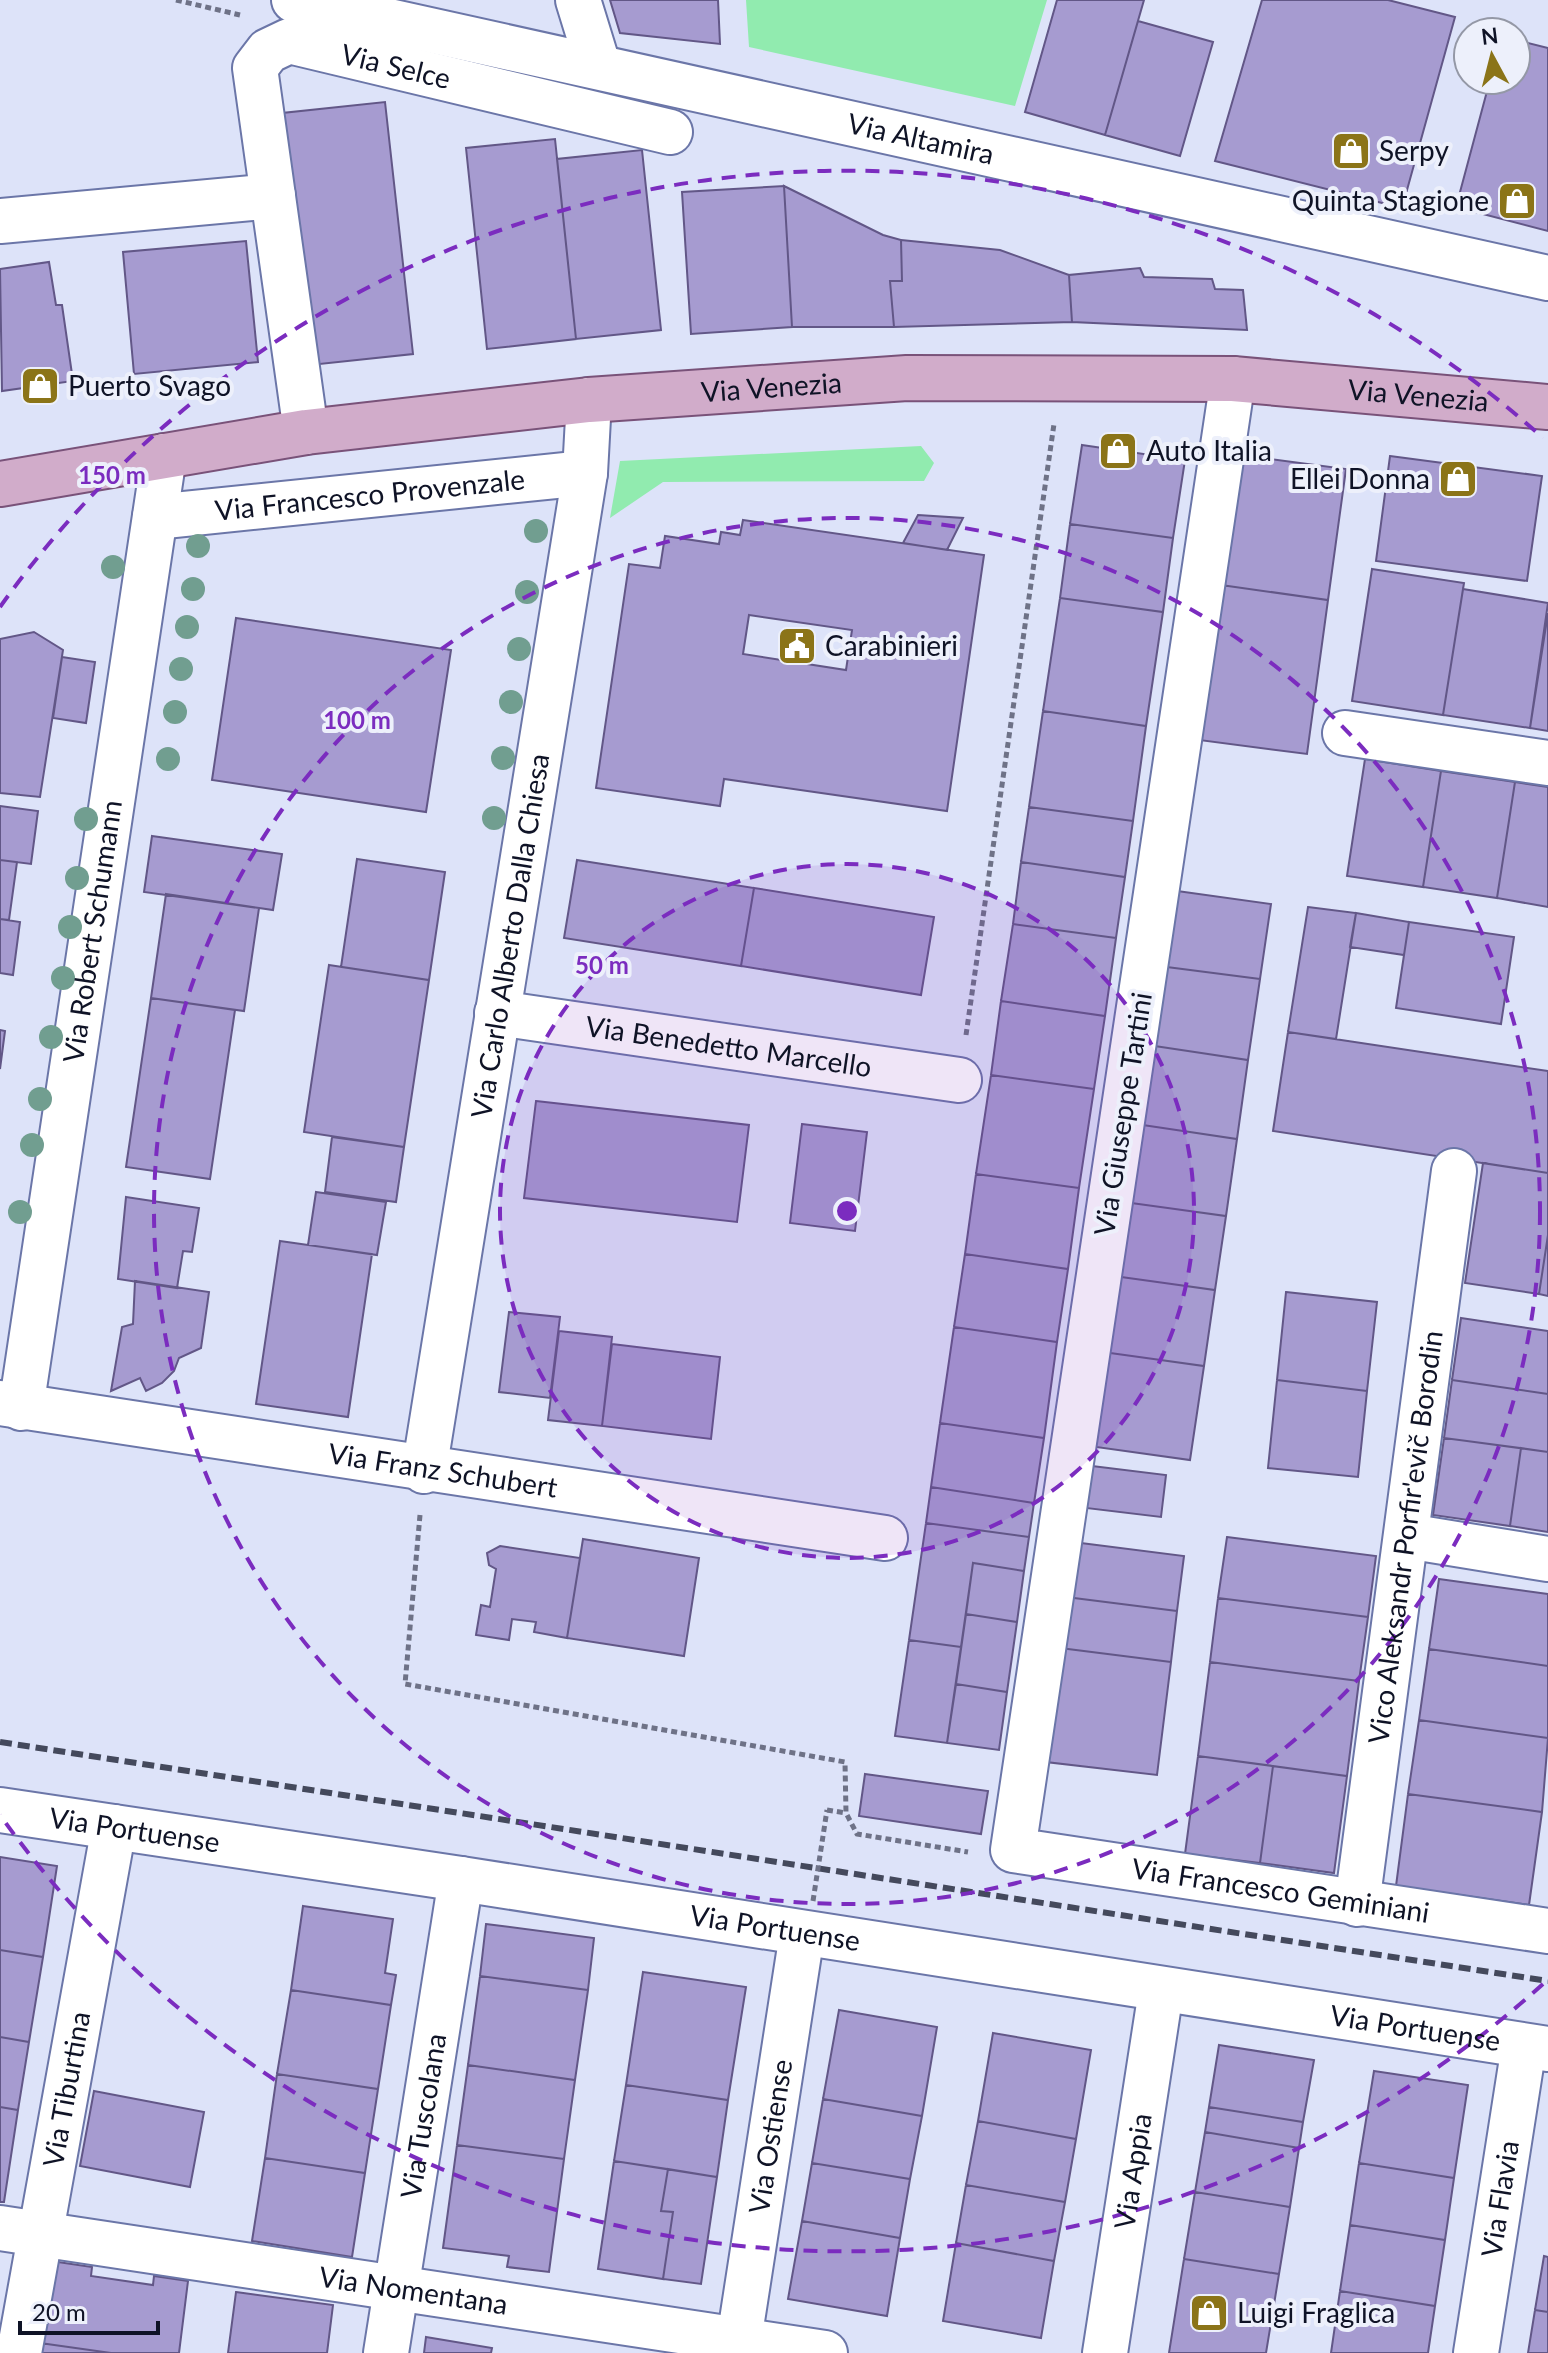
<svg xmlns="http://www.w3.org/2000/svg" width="1548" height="2353" font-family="Lato,sans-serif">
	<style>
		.green { fill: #91ebaf }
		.building { fill: #a69bd0; stroke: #625787; stroke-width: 2; fill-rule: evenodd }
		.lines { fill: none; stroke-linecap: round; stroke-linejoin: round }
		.minor-casing { stroke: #6b76a8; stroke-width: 48 }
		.major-casing { stroke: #795279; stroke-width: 48 }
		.path { stroke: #6e7287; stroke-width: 5; stroke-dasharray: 6 4; stroke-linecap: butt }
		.minor { stroke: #fff; stroke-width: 44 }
		.major { stroke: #d1acca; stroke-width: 44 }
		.rail { stroke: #44495c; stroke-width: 6; stroke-dasharray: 12 6; stroke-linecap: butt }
		.path-bridge { stroke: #6e7287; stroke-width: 5; stroke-dasharray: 6 4; stroke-linecap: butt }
		.tree { fill: #719e90 }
		.ring { fill: none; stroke: #7b2cbf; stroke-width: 4; stroke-dasharray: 14 10 }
		.labels { text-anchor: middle; stroke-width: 8; stroke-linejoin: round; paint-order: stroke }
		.street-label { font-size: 28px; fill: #0f1326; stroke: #edf0fb }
		.poi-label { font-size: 28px; fill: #0f1326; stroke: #edf0fb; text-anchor: start }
		.centre { fill: #7b2cbf; stroke: #edf0fb; stroke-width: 4 }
		.ring-label { font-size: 24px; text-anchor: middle; font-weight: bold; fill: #7b2cbf; stroke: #edf0fb; stroke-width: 8; stroke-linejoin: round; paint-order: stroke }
	</style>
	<rect width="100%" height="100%" fill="#dde3f9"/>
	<path class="green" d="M746 0H1047L1015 106 749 47Z
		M921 446 934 463 924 481 663 482 610 518 620 461Z"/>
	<path class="building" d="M610 0H718L720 44 620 33Z
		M1057 0H1144L1105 135 1025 112Z
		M1262 0H1388L1455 17 1402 208 1215 161Z
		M1138 21 1213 42 1180 156 1105 135Z
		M1516 40 1548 48V231L1456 207 1490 80H1516Z
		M385 102 413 354 301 366 273 114Z
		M555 139 576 339 487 349 466 148Z
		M642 150 661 330 576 339 557 159Z
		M784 186 792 327 691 334 682 192Z
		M784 186 883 235 901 240 902 281H890L894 327H792Z
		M901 240 1000 250 1069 275 1072 322 894 327 890 281H902Z
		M246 241 258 362 134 374 123 252Z
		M49 262 56 305H62L73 381 2 391 0 269Z
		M1140 268 1144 277 1212 279 1215 289 1243 290 1247 330 1072 322 1069 275Z
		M1082 445 1185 460 1173 538 1070 524Z
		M1239 455 1346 469 1328 600 1221 585Z
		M1390 456 1542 476 1527 581 1376 561Z
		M918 515 963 518 947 550 903 543Z
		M743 520 984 555 947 811 724 779 720 806 596 788 629 564 660 568 665 536 719 544 721 532 740 535ZM749 615 852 630 846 670 743 654Z
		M1070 524 1173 538 1163 612 1060 598Z
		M1372 569 1464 583 1443 715 1352 701Z
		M1221 585 1328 600 1307 754 1199 740Z
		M1463 589 1548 603 1530 728 1443 715Z
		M1060 598 1163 612 1146 726 1043 711Z
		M1548 613V731L1530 728Z
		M236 618 451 650 426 812 212 780Z
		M34 632 63 650 40 797 0 793V639Z
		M62 657 95 662 86 723 53 718Z
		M1043 711 1146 726 1133 821 1029 807Z
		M1365 759 1441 771 1423 887 1347 876Z
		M1441 771 1515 782 1497 898 1423 887Z
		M1515 782 1548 787V907L1497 898Z
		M0 806 38 811 31 864 0 860Z
		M1029 807 1133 821 1125 877 1021 862Z
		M152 836 282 854 273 910 144 892Z
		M357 859 445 872 429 980 341 967Z
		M0 860 17 862 9 920 0 919Z
		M577 860 754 888 741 966 564 938Z
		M1021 862 1125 877 1116 938 1013 924Z
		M754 888 934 917 921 995 741 966Z
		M1170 890 1271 904 1260 979 1159 966Z
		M166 894 259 908 244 1011 151 998Z
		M1308 907 1356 913 1336 1039 1288 1032Z
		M1356 913 1409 922 1404 955 1350 947Z
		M0 919 20 922 13 975 0 973Z
		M1409 922 1514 937 1501 1024 1396 1008Z
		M1013 924 1116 938 1105 1016 1001 1001Z
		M329 965 429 980 404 1147 304 1132Z
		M1159 966 1260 979 1248 1060 1148 1045Z
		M151 998 235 1010 210 1179 126 1167Z
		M1001 1001 1105 1016 1094 1089 991 1075Z
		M0 1030 5 1031 0 1069Z
		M1288 1032 1548 1071V1173L1273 1131Z
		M1148 1045 1248 1060 1237 1139 1136 1124Z
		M991 1075 1094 1089 1079 1188 976 1174Z
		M536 1101 749 1125 737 1222 524 1198Z
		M802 1124 867 1132 855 1231 790 1223Z
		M1136 1124 1237 1139 1226 1216 1124 1202Z
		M332 1137 404 1147 396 1202 325 1192Z
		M1483 1163 1548 1173V1235L1539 1294 1465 1283Z
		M976 1174 1079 1188 1068 1269 965 1254Z
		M316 1192 386 1202 377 1255 308 1245Z
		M126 1197 199 1208 192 1252 183 1251 177 1288 118 1279Z
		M1124 1202 1226 1216 1215 1290 1114 1276Z
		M1548 1235V1296L1539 1294Z
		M280 1241 372 1254 348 1417 256 1404Z
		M965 1254 1068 1269 1057 1342 954 1327Z
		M1114 1276 1215 1290 1204 1366 1103 1352Z
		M135 1281 209 1292 201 1348 179 1358 174 1371 162 1383 146 1391 140 1378 111 1391 122 1327 133 1324Z
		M1286 1292 1377 1302 1367 1391 1277 1380Z
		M509 1312 560 1317 550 1398 499 1392Z
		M1461 1318 1548 1331V1394L1452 1380Z
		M954 1327 1057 1342 1044 1438 940 1423Z
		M559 1331 612 1337 602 1426 548 1420Z
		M612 1344 720 1357 711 1439 602 1426Z
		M1103 1352 1204 1366 1190 1460 1089 1446Z
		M1277 1380 1367 1391 1358 1477 1268 1468Z
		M1452 1380 1548 1394V1452L1444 1438Z
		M940 1423 1044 1438 1034 1503 931 1487Z
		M1444 1438 1521 1448 1510 1526 1433 1515Z
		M1521 1448 1548 1452V1532L1510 1526Z
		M1092 1466 1166 1475 1161 1517 1086 1508Z
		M931 1487 1034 1503 1029 1537 926 1523Z
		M926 1523 1029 1537 1024 1571 973 1563 961 1647 909 1640Z
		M1227 1537 1376 1556 1368 1617 1218 1598Z
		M583 1539 699 1558 684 1656 567 1638Z
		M1073 1542 1184 1556 1177 1611 1066 1597Z
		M500 1546 580 1558 567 1638 534 1632 536 1622 512 1619 509 1640 476 1635 481 1605 490 1607 496 1569 489 1565 487 1553Z
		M973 1563 1024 1571 1017 1622 966 1614Z
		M1439 1579 1548 1594V1666L1429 1649Z
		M1066 1597 1177 1611 1171 1662 1060 1648Z
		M1218 1598 1368 1617 1359 1681 1210 1662Z
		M966 1614 1017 1622 1007 1692 956 1684Z
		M909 1640 961 1647 947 1743 895 1736Z
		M1060 1648 1171 1662 1157 1775 1046 1762Z
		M1429 1649 1548 1666V1738L1419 1720Z
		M1210 1662 1359 1681 1347 1776 1198 1756Z
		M956 1684 1007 1692 999 1750 947 1743Z
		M1419 1720 1548 1738 1542 1812 1408 1794Z
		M1198 1756 1273 1766 1260 1863 1185 1854Z
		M1273 1766 1347 1776 1334 1873 1260 1863Z
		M865 1774 988 1791 981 1834 859 1816Z
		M1408 1794 1542 1812 1529 1905 1396 1886Z
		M0 1857 57 1866 43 1957 0 1950Z
		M303 1906 393 1919 385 1973 396 1975 391 2005 291 1990Z
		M486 1924 594 1938 588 1990 480 1976Z
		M0 1950 43 1957 29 2042 0 2037Z
		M643 1972 746 1987 728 2100 626 2085Z
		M480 1976 588 1990 575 2080 468 2065Z
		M291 1990 391 2005 378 2089 277 2074Z
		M839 2010 937 2027 922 2116 823 2099Z
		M993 2033 1091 2050 1076 2139 978 2121Z
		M0 2037 29 2042 18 2110 0 2107Z
		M1219 2045 1314 2060 1303 2122 1209 2107Z
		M468 2065 575 2080 564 2159 457 2145Z
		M1374 2071 1468 2085 1454 2178 1359 2163Z
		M277 2074 378 2089 365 2173 265 2158Z
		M626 2085 728 2100 717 2177 614 2161Z
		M94 2091 204 2112 190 2187 80 2166Z
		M823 2099 922 2116 910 2179 812 2163Z
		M0 2107 18 2110 4 2202H0Z
		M1209 2107 1303 2122 1299 2148 1205 2132Z
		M978 2121 1076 2139 1065 2202 966 2185Z
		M1205 2132 1299 2148 1290 2207 1195 2192Z
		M457 2145 564 2159 549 2272 507 2267 509 2256 443 2248Z
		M265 2158 365 2173 352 2257 252 2241Z
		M614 2161 668 2169 661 2211 673 2212 663 2279 598 2269Z
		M812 2163 910 2179 900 2238 802 2221Z
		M1359 2163 1454 2178 1445 2240 1350 2225Z
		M668 2169 717 2177 701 2284 663 2279 673 2212 661 2211Z
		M966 2185 1065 2202 1054 2261 956 2243Z
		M1195 2192 1290 2207 1279 2274 1184 2259Z
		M802 2221 900 2238 887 2316 788 2299Z
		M1350 2225 1445 2240 1435 2306 1340 2291Z
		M956 2243 1054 2261 1041 2338 943 2321Z
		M1544 2256 1548 2257V2312L1535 2310Z
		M1184 2259 1279 2274 1266 2353H1169Z
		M51 2261 92 2267 91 2276 153 2285 154 2276 188 2281 179 2353H111L40 2343Z
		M1340 2291 1435 2306 1428 2353H1331Z
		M236 2292 333 2305 327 2353H228Z
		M1535 2310 1548 2312V2353H1528Z
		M426 2337 492 2348 491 2353H424Z
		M40 2343 111 2353H39Z"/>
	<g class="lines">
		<defs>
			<g id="minor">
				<path id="s1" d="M294 0 1548 278"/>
				<path d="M578 0 598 65"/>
				<path d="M0 221 273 196"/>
				<path id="s2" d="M1233 379 1013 1850 1548 1931"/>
				<path id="s3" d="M306 432 255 68 268 51 289 41 670 132"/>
				<path id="s4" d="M155 517 585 473"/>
				<path d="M1345 733 1548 763"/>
				<path id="s5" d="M497 1013 959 1080"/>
				<path id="s6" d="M0 1403 885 1538"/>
				<path id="s7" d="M21 1408 164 456"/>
				<path id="s8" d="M424 1471 585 473 589 400"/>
				<path d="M1407 1536 1548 1559"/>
				<path id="s9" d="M0 1810 461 1879 1548 2049"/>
				<path id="s10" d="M1357 1904 1454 1171"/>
				<path id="s11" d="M0 2228 825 2353"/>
				<path id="s12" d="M739 2340 802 1934"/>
				<path id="s13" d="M19 2353 114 1827"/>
				<path id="s14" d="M386 2353 461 1879"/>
				<path id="s15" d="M1105 2353 1161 1991"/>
				<path id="s16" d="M1476 2353 1524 2046"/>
			</g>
			<g id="major">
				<path id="s17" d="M0 484 306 432 589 400 907 378 1233 379 1548 407"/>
			</g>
		</defs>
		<use href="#minor" class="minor-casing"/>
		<use href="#major" class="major-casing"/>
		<path class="path" d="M176 0 240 15
			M966 1035 1054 424
			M420 1515 405 1684 845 1762 846 1813 857 1834 968 1852
			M827 1810 846 1813"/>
		<use href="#minor" class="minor"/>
		<use href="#major" class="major"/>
		<path class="rail" d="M0 1742 1548 1981"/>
		<path class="path-bridge" d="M813 1901 827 1810"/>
	</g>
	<g class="tree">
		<circle cx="536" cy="531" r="12"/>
		<circle cx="198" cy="546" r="12"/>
		<circle cx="113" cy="567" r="12"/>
		<circle cx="193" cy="589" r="12"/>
		<circle cx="527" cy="592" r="12"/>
		<circle cx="187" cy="627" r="12"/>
		<circle cx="519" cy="649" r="12"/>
		<circle cx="181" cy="669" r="12"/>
		<circle cx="511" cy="702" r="12"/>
		<circle cx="175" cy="712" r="12"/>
		<circle cx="503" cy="758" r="12"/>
		<circle cx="168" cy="759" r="12"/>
		<circle cx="494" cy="818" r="12"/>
		<circle cx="86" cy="819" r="12"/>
		<circle cx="77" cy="878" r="12"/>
		<circle cx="70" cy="927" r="12"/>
		<circle cx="63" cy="978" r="12"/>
		<circle cx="51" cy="1037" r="12"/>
		<circle cx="40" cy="1099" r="12"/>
		<circle cx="32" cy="1145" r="12"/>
		<circle cx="20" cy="1212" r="12"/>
	</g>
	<circle cx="847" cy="1211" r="347" fill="#7b2cbf" fill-opacity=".12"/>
	<g class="ring">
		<circle cx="847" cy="1211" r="347"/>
		<circle cx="847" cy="1211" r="693"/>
		<path d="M1543 1984A1040 1040 0 0 1 0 1815M0 607A1040 1040 0 0 1 1543 438"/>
	</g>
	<defs>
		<symbol id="shop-square" viewBox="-11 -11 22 22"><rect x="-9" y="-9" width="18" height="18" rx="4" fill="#8b7418" stroke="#edf0fb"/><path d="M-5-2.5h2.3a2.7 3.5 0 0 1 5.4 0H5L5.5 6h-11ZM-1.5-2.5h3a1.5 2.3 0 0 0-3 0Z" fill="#fff"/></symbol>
		<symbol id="civic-square" viewBox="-11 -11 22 22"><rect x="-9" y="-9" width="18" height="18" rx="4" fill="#8b7418" stroke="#edf0fb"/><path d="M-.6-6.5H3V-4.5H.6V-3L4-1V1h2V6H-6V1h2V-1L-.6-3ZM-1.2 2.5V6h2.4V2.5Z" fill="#fff"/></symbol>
	</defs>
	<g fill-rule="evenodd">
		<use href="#shop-square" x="1329" y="129" width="44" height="44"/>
		<use href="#shop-square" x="1495" y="179" width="44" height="44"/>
		<use href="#shop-square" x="18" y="364" width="44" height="44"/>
		<use href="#shop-square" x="1096" y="429" width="44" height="44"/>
		<use href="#shop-square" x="1436" y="457" width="44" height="44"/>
		<use href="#civic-square" x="775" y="624" width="44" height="44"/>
		<use href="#shop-square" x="1187" y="2291" width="44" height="44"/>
	</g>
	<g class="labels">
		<g class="street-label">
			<text dy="10" stroke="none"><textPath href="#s3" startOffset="522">Via Selce</textPath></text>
			<text dy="10" stroke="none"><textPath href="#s1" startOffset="642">Via Altamira</textPath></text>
			<text dy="10" stroke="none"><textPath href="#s17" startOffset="778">Via Venezia</textPath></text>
			<text dy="10" stroke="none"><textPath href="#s17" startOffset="1426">Via Venezia</textPath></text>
			<text dy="10" stroke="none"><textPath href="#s4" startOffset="216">Via Francesco Provenzale</textPath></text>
			<text dy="10" stroke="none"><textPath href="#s7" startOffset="482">Via Robert Schumann</textPath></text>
			<text dy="10" stroke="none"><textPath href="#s8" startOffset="542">Via Carlo Alberto Dalla Chiesa</textPath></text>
			<text dy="10" stroke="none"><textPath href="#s5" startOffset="234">Via Benedetto Marcello</textPath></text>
			<text transform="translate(1123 1114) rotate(-81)" y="10">Via Giuseppe Tartini</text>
			<text dy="10" stroke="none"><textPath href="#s6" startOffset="448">Via Franz Schubert</textPath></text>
			<text dy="10" stroke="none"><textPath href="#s10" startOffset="370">Vico Aleksandr Porfir'evič Borodin</textPath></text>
			<text dy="10" stroke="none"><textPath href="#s9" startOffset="136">Via Portuense</textPath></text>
			<text dy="10" stroke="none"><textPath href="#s2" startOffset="1758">Via Francesco Geminiani</textPath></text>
			<text dy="10" stroke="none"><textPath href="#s9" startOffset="784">Via Portuense</textPath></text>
			<text dy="10" stroke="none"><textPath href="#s9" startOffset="1432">Via Portuense</textPath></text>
			<text dy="10" stroke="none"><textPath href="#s13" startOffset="268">Via Tiburtina</textPath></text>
			<text dy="10" stroke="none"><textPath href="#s14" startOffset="240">Via Tuscolana</textPath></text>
			<text dy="10" stroke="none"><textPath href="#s12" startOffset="206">Via Ostiense</textPath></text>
			<text dy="10" stroke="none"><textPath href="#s15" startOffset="184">Via Appia</textPath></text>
			<text dy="10" stroke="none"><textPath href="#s16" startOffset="156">Via Flavia</textPath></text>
			<text dy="10" stroke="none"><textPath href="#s11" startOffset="418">Via Nomentana</textPath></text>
		</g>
		<g class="poi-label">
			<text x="1379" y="161">Serpy</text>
			<text x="1489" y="211" text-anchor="end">Quinta Stagione</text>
			<text x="68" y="396">Puerto Svago</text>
			<text x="1146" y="461">Auto Italia</text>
			<text x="1430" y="489" text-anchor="end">Ellei Donna</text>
			<text x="825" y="656">Carabinieri</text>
			<text x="1237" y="2323">Luigi Fraglica</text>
		</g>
	</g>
	<circle cx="847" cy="1211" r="12" class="centre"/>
	<g class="ring-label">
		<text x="112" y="484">150 m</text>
		<text x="357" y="729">100 m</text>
		<text x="602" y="974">50 m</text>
	</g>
	<g transform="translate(1492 56) rotate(353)"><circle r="38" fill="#edf0fb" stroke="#9498a6" stroke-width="2"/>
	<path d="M0-6L14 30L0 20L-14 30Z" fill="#8b7418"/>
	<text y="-12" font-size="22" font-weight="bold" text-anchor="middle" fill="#0f1326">N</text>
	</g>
	<path d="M20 2321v12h138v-12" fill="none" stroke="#0f1326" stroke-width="4"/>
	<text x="32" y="2321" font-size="24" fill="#0f1326" stroke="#edf0fb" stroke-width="6" paint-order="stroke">20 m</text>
</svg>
